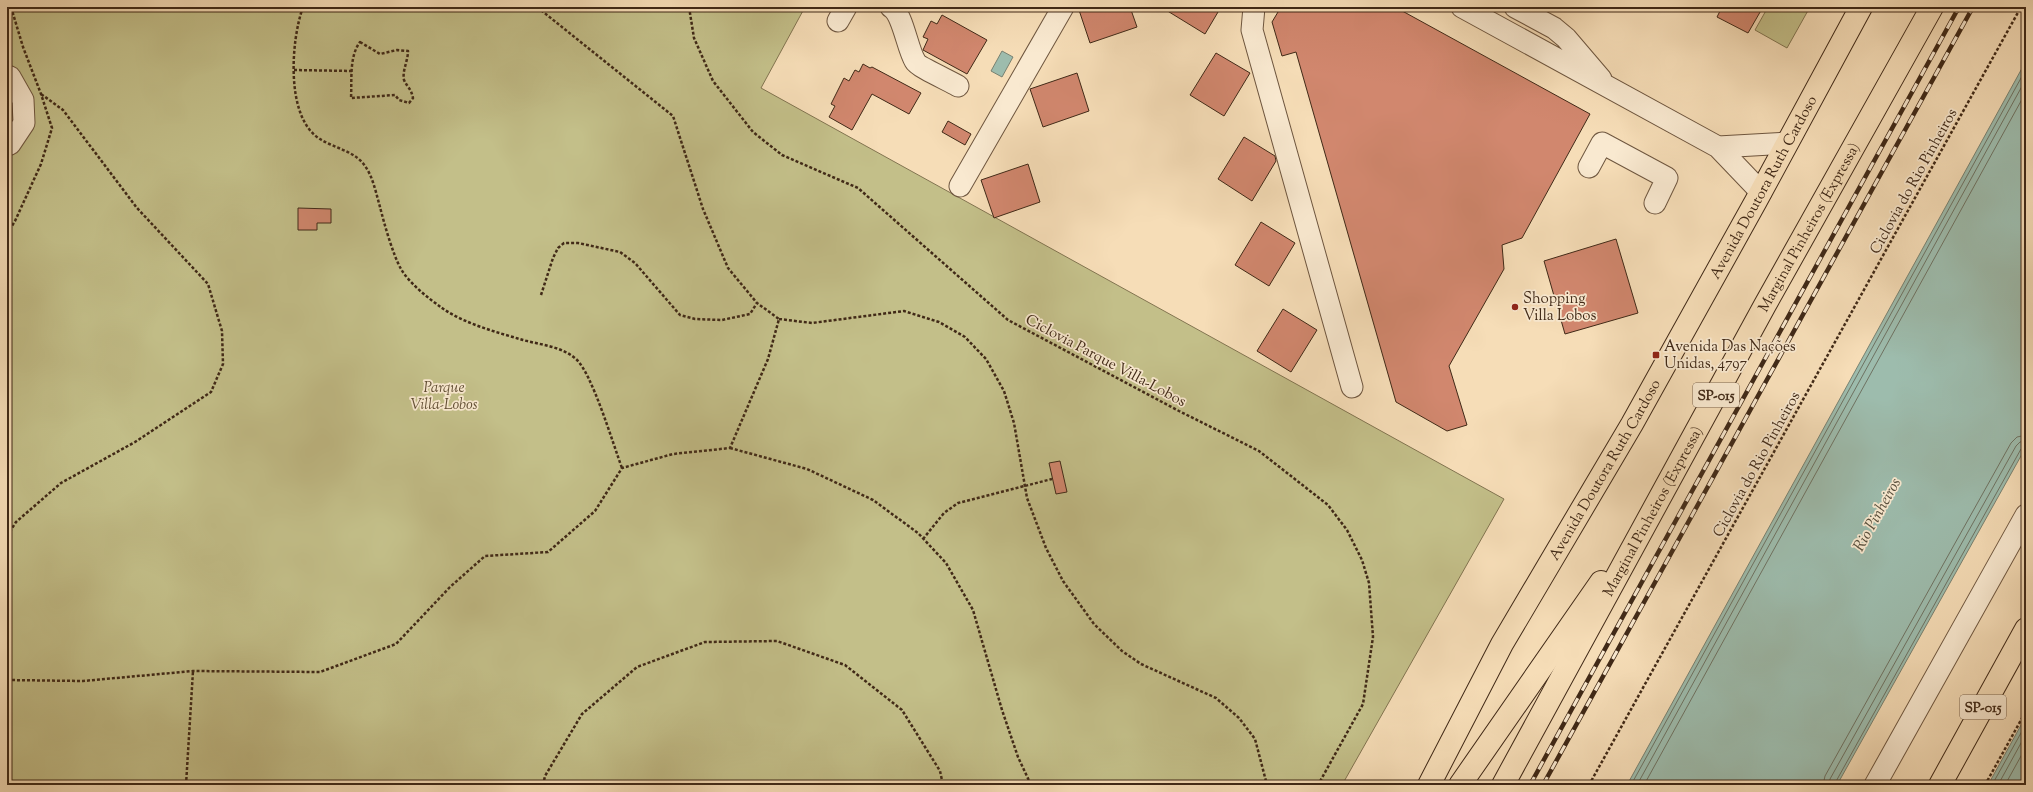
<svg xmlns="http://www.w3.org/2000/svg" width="2033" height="792" font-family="'Sorts Mill Goudy',serif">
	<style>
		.green { fill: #c3bf89; stroke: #827450 }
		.water { fill: #9dbcad; stroke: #788171 }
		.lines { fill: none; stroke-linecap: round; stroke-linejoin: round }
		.shore { stroke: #6e7262; stroke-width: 1 }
		.building { fill: #d1876e; stroke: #402917 }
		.minor-casing { stroke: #6e563f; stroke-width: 23 }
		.highway-casing { stroke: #402917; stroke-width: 24 }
		.path { stroke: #402917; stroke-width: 2.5; stroke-dasharray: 3 2; stroke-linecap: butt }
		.minor { stroke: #f9e9d0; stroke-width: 21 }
		.highway { stroke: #f6ddb7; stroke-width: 22 }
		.rail-casing { stroke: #402917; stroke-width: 4.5 }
		.rail { stroke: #f9e9d0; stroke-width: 3; stroke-dasharray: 9; stroke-linecap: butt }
		.poi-dot { fill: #8f2418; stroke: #f9e9d0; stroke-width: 1.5 }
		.labels { text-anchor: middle; stroke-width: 3.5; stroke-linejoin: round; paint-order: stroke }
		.shield { fill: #f9e9d0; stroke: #78634e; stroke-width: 1 }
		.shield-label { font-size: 14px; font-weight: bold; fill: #402917 }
		.street-label { font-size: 15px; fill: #402917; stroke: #f9e9d0 }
		.poi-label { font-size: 15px; fill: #402917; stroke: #f9e9d0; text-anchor: start }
		.park-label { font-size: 15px; font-style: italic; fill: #614e34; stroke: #f9e9d0 }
		.water-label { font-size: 16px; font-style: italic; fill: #574e3c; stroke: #f9e9d0 }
	</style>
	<rect width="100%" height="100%" fill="#f6ddb7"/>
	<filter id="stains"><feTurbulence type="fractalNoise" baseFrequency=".005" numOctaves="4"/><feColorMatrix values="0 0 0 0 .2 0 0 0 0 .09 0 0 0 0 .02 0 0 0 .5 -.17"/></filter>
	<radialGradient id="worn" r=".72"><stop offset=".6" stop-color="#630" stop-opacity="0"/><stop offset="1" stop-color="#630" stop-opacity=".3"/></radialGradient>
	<path class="green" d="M7 7H805L761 88 1504 499 1342 785H7Z
		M1768 7H1810L1787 48 1755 30Z"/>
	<path class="water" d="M1002 51 1013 57 1002 77 991 71Z
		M2026 61V447L1837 785H1627Z
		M2026 716V785H1988Z"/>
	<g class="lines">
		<path class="shore" d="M1631 785 2026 69
			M1637 785 2026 79
			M1644 785 2026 92
			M1823 785 1825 776 2011 443 2017 437 2026 435
			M1829 785 1830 779 2016 446 2020 442 2026 441
			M1834 785 2021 449 2026 446
			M1992 785 2026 724
			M1998 785 2026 734
			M2005 785 2026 747"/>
	</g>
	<path class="building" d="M1078 7H1130L1137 27 1090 43Z
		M1161 7H1221L1205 34Z
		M1281 7H1395L1590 114 1522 238 1502 245 1504 269 1449 366 1467 425 1447 431 1396 402 1296 52 1282 56 1272 22Z
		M1722 7H1763L1748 33 1717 17Z
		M942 15 987 40 967 74 923 50 928 39 923 37 931 21 937 24Z
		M1216 53 1250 73 1224 116 1190 95Z
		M863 64 870 68 872 67 921 93 909 114 872 94 852 130 829 117 835 106 831 104 844 78 849 81 855 70 859 72Z
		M1077 73 1089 111 1043 127 1030 89Z
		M948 121 971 134 965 145 942 132Z
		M1244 137 1275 156 1276 161 1252 201 1218 179Z
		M1028 164 1040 202 994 218 981 180Z
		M298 208 331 209V223H317V230H298Z
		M1261 222 1295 243 1269 286 1235 265Z
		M1616 239 1638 313 1565 334 1544 261Z
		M1283 309 1317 330 1291 372 1257 351Z
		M1060 461 1067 492 1056 494 1049 463Z"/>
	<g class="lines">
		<defs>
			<path id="minor" d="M891 7C903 14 907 48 915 61 918 67 950 81 958 86
				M1254 7 1252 30 1352 387
				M1462 7 1718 147 1761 192
				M1515 7 1554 28 1566 38 1601 79
				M838 21 846 7
				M7 76 10 77 23 100 24 123 10 144 7 145
				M1718 147 1787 143
				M1589 167 1602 143 1667 178 1655 203
				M960 186 1063 7
				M1875 785 2026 515"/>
			<g id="highway">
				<path id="s1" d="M1429 785 1502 644 1632 424 1756 201 1861 7"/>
				<path d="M1460 785 1601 582"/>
				<path id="s2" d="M1503 785 1765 305 1932 7"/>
				<path d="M1940 785 2026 629"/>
			</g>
		</defs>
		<use href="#minor" class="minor-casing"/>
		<use href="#highway" class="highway-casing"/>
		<path class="path" d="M303 7C291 40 285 118 320 139 334 148 355 151 365 166 373 177 376 193 380 207 384 223 393 255 401 269 410 284 428 298 442 308 465 324 496 332 523 340 541 345 561 346 576 359 592 373 613 444 622 468
			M689 7 694 38 713 81 753 132 782 155 858 188 1008 320 1179 411 1259 451 1328 505 1347 530 1362 560 1369 583 1373 637 1363 704 1318 785
			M360 42 380 54 397 50 408 51C408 61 402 71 404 80 407 87 411 88 413 98L409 103 399 100 395 95 351 98C352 79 349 57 360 42Z
			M294 70 352 71
			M7 234 15 221 41 164 52 128 41 94 23 47 11 7
			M541 295 553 258 558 248 564 243H578L620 252 635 263 680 315 695 319 722 320 750 314 757 303
			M779 319 812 323 904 311 939 322 965 337 986 359 1004 391 1014 423 1027 498 1046 548 1063 581 1094 624 1122 651 1141 664 1216 698 1239 718 1255 739 1267 785
			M730 448 807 469 873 500 918 533 946 563 973 610 1002 710 1018 757 1031 785
			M7 536 16 522 61 483 135 442 211 392 223 364 222 331 208 284 137 208 63 110 41 94
			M923 539 944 513 958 503 1052 479
			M7 680 83 681 193 671 320 672 396 644 450 587 485 556 548 552 595 511 622 468 673 454 730 448 768 359 779 319 757 303 728 268 703 209 673 116 537 7
			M186 785 193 671
			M543 785 545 776 582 714 637 667 705 642 777 641 845 665 902 710 940 771 943 785
			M1589 785 2021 7
			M1985 785 2026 711"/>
		<use href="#minor" class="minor"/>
		<use href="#highway" class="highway"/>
		<defs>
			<path id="rail" d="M1530 785 1959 7
				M1543 785 1973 7"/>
		</defs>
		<use href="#rail" class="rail-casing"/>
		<use href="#rail" class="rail"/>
	</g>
	<g class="poi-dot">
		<circle cx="1515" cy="307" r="4"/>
		<rect x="1652" y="351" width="8" height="8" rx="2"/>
	</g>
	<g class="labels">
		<g class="shield">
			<rect x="1693" y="383" width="46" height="24" rx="3"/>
			<rect x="1960" y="695" width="46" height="24" rx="3"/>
		</g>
		<g class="shield-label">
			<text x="1716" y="400">SP-015</text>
			<text x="1983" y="712">SP-015</text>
		</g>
		<g class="street-label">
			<text transform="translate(1913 181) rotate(-61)" y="5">Ciclovia do Rio Pinheiros</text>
			<text dy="5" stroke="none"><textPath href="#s1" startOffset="685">Avenida Doutora Ruth Cardoso</textPath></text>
			<text dy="5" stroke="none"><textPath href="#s2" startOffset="636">Marginal Pinheiros (Expressa)</textPath></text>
			<text transform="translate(1106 360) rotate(28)" y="5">Ciclovia Parque Villa-Lobos</text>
			<text transform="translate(1756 464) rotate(-61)" y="5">Ciclovia do Rio Pinheiros</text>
			<text dy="5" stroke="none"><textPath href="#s1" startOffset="361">Avenida Doutora Ruth Cardoso</textPath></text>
			<text dy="5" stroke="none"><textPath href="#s2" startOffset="312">Marginal Pinheiros (Expressa)</textPath></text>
		</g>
		<g class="poi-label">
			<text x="1523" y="303">Shopping<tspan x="1523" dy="17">Villa Lobos</tspan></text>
			<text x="1664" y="351">Avenida Das Nações<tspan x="1664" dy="17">Unidas, 4797</tspan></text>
		</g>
		<g class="park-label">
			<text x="444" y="392">Parque<tspan x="444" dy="17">Villa-Lobos</tspan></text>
		</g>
		<g class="water-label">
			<text transform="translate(1876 514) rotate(-61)" y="6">Rio Pinheiros</text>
		</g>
	</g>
	<rect width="2033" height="792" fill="none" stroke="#f6ddb7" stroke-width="24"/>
	<rect x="8" y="8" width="2017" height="776" fill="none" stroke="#402917" stroke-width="2"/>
	<rect x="12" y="12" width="2009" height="768" fill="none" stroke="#402917"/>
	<rect width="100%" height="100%" filter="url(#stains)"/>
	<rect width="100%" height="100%" fill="url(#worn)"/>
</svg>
